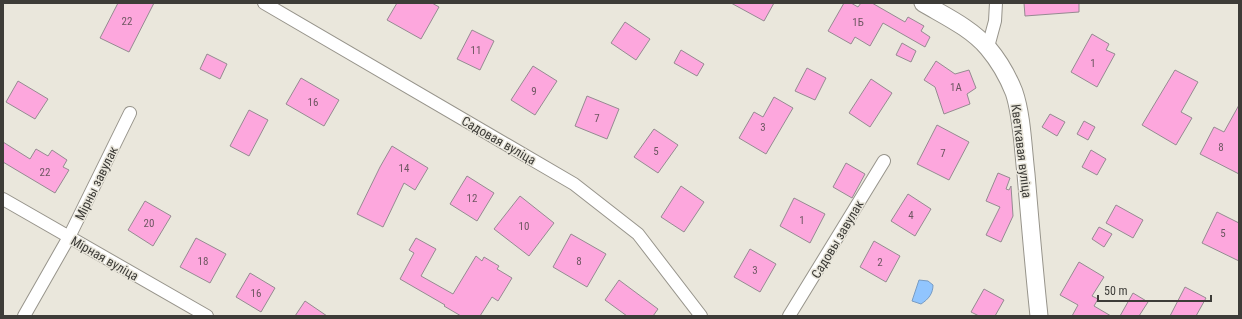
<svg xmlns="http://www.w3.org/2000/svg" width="1242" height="319" font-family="'Roboto Condensed',sans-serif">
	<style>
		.water { fill: #91c5fe; stroke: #789cc3 }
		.building { fill: #fda7dd; stroke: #958b91 }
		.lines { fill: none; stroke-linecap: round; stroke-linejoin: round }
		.street-casing { stroke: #97948b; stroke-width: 14 }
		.secondary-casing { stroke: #97948b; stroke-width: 19 }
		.street { stroke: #fff; stroke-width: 12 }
		.secondary { stroke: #fff; stroke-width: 17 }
		.labels { text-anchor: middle; stroke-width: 3; stroke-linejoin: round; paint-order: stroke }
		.number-label { font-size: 11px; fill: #6d5761 }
		.street-label { font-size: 13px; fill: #3d3c38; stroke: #eae7dc }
	</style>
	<rect width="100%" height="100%" fill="#eae7dc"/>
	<path class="water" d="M919 280 928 281 933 285C933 293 929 299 921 304L912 301Z"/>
	<path class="building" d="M118 3H154L129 52 100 38Z
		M397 3H432L439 7 421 39 387 20Z
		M731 3H774L764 21Z
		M844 3H851L858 7 861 3H872L905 22 908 17 924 26 921 31 930 37 925 47 883 23 870 46 855 37 851 44 828 31Z
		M1024 3H1079V12L1025 16Z
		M625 22 650 39 636 60 611 43Z
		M472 30 494 41 480 70 457 59Z
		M1092 34 1109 44 1106 50 1115 54 1097 87 1071 72Z
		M902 43 916 51 911 62 896 55Z
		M681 50 704 64 697 76 674 63Z
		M207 54 227 64 220 79 200 69Z
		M936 61 955 74 969 70 976 88 967 94 970 104 944 114 935 87 924 80Z
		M533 66 557 81 535 115 511 100Z
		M807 68 826 78 815 100 795 91Z
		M1175 70 1198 82 1181 112 1192 118 1176 145 1142 125Z
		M301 78 339 100 324 126 286 104Z
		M871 79 892 93 870 127 849 113Z
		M18 81 48 99 35 119 6 102Z
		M587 96 619 109 607 139 575 126Z
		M774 97 793 108 766 154 739 138 754 112 763 117Z
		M1239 105V174L1200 154 1214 127 1224 132Z
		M249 110 268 120 249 156 230 146Z
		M1050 114 1065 122 1057 136 1042 127Z
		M1084 121 1095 127 1088 140 1077 134Z
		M937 125 969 142 949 180 917 164Z
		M654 129 678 145 658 173 634 157Z
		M3 142 30 159 36 149 48 156 52 150 67 160 63 167 69 170 55 193 3 162Z
		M392 146 428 168 415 190 404 183 383 227 357 214 380 167Z
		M1091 150 1106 159 1097 175 1082 167Z
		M846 163 865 174 852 198 833 187Z
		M998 173 1010 178 1006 189 1009 190 1011 186 1013 216 1001 242 986 235 1000 207 986 201Z
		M467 176 494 193 477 221 450 204Z
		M681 186 704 202 684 232 661 217Z
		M908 194 931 209 915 236 891 221Z
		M520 196 554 223 529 256 494 229Z
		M794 198 825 214 810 243 780 226Z
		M145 201 171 216 153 246 128 230Z
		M1116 205 1143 220 1133 238 1106 223Z
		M1217 212 1239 223V261L1202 243Z
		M1099 227 1112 234 1104 247 1092 239Z
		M571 234 606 254 587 287 553 267Z
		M196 238 226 254 210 283 180 267Z
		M416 238 436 249 421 276 453 294 476 256 482 261 484 257 499 266 497 269 512 278 498 301 492 297 480 316H461L444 306 445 305 400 279 414 253 409 250Z
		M874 241 900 256 886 282 860 267Z
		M750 249 776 264 760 292 734 277Z
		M1079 262 1104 277 1092 296 1098 299 1094 306 1111 316H1072L1078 305 1060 295Z
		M250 273 275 288 261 312 236 297Z
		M619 280 658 309 653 316H627L605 300Z
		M1185 287 1206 298 1196 316H1170Z
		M984 289 1004 300 995 316H979L971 312Z
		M1133 293 1148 302 1139 316H1120Z
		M305 301 327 316H295Z"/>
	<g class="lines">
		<defs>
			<path id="street" d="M264 3 574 184 638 234 701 316
				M988 47 995 21 996 3
				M3 199 207 316
				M24 316 69 237 130 113
				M789 316 884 161"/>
			<path id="secondary" d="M923 3C945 16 971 28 988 48 999 61 1008 77 1014 92 1022 115 1023 149 1026 174 1030 221 1034 269 1039 316"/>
		</defs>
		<use href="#street" class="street-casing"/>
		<use href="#secondary" class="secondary-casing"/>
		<use href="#street" class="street"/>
		<use href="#secondary" class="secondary"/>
	</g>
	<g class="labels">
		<g class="number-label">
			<text x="127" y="25">22</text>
			<text x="858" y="26">1Б</text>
			<text x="476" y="54">11</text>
			<text x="1093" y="67">1</text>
			<text x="956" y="91">1А</text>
			<text x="534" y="95">9</text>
			<text x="313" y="106">16</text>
			<text x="597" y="122">7</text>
			<text x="763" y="131">3</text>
			<text x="1221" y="151">8</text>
			<text x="656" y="155">5</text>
			<text x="943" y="157">7</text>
			<text x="404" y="172">14</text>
			<text x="45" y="176">22</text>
			<text x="472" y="202">12</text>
			<text x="911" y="219">4</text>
			<text x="802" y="224">1</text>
			<text x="149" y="227">20</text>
			<text x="524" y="230">10</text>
			<text x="1223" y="237">5</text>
			<text x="203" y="265">18</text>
			<text x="579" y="265">8</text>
			<text x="880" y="266">2</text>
			<text x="755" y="274">3</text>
			<text x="256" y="297">16</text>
		</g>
		<g class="street-label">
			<text transform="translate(499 140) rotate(30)" y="5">Садовая вуліца</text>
			<text transform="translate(1022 151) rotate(83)" y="5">Кветкавая вуліца</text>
			<text transform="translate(96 183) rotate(-64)" y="5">Мірны завулак</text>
			<text transform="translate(837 239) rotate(-59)" y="5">Садовы завулак</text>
			<text transform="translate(105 258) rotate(30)" y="5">Мірная вуліца</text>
		</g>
	</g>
	<rect width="1242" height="319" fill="none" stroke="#3d3c38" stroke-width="8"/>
	<path d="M1098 295v6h113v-6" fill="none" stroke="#3d3c38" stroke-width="2"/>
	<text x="1104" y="295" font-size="12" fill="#3d3c38" stroke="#eae7dc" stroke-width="3" paint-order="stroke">50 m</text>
</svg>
